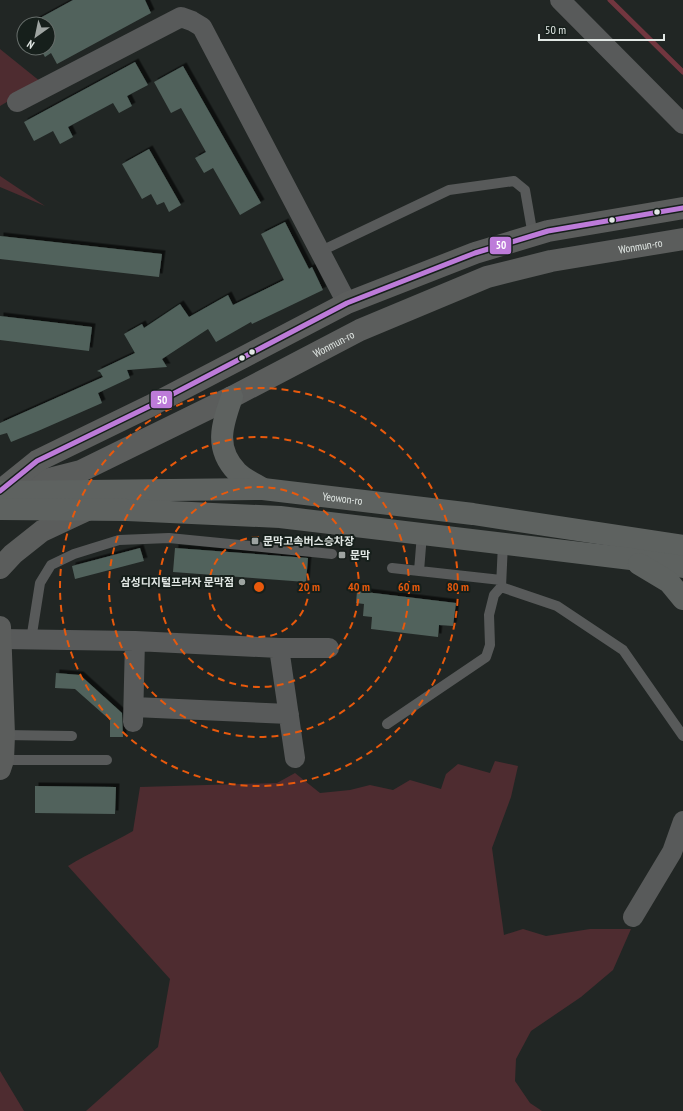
<svg xmlns="http://www.w3.org/2000/svg" width="683" height="1111" font-family="'PT Sans Narrow','Noto Sans KR',sans-serif">
	<style>
		.green { fill: #4e2c30 }
		.lines { fill: none; stroke-linecap: round; stroke-linejoin: round }
		.stream { stroke: #72363f; stroke-width: 5 }
		.building { fill: #51625c; filter: url(#shadow) }
		.lane { stroke: #585a5a; stroke-width: 10 }
		.street { stroke: #585a5a; stroke-width: 20 }
		.secondary { stroke: #5b5d5c; stroke-width: 22 }
		.highway { stroke: #5e6260; stroke-width: 22 }
		.bus-1-casing { stroke: #161f1b; stroke-width: 8 }
		.bus-1 { stroke: #bd7bd9; stroke-width: 5 }
		.ring { fill: none; stroke: #e8590c; stroke-width: 2; stroke-dasharray: 7 5 }
		.bus-dot { fill: #e2e8e5; stroke: #161f1b; stroke-width: 1.5 }
		.poi-dot { fill: #9ea4a1; stroke: #161f1b; stroke-width: 1.5 }
		.labels { text-anchor: middle; stroke-width: 4; stroke-linejoin: round; paint-order: stroke }
		.street-label { font-size: 11px; fill: #e2e8e5; stroke: #161f1b }
		.poi-label { font-size: 11px; font-weight: bold; fill: #e2e8e5; stroke: #161f1b; text-anchor: start }
		.centre { fill: #e8590c; stroke: #161f1b; stroke-width: 2 }
		.ring-label { font-size: 12px; text-anchor: middle; font-weight: bold; fill: #e8590c; stroke: #161f1b; stroke-width: 4; stroke-linejoin: round; paint-order: stroke }
		.line-badge { stroke: #161f1b; stroke-width: 1.5 }
		.badge-label { font-size: 11px; text-anchor: middle; font-weight: bold; fill: #fff }
	</style>
	<defs>
		<filter id="shadow"><feDropShadow dx="3.5" dy="-3.5" stdDeviation="0" flood-color="#0009"/></filter>
	</defs>
	<rect width="100%" height="100%" fill="#212624"/>
	<path class="green" d="M0 49 41 82 0 106Z
		M0 176 45 206 0 187Z
		M495 761 518 766 511 797 492 848 504 935 523 929 546 936 590 929H631L613 970 581 997 531 1031 516 1059 515 1081 530 1103 542 1111H86L158 1047 170 979 68 866C89 853 112 843 133 831L140 787 277 783 295 773 320 793 350 790 370 785 393 790 410 780 441 789 446 774 458 764 490 773Z
		M0 1071 24 1111H0Z"/>
	<g class="lines">
		<path class="stream" d="M610 0 683 72"/>
	</g>
	<path class="building" d="M73 0H145L151 13 57 64 51 53 45 57 40 48H48V24H29Z
		M135 62 148 85 127 96 132 106 119 113 113 103 68 127 73 137 60 144 53 131 34 141 24 122Z
		M183 66 261 203 240 215 213 168 204 173 195 158 206 152 181 108 171 113 154 82Z
		M149 149 181 205 169 212 164 202 157 205 151 194 142 199 122 164Z
		M285 222 309 269 312 267 323 290 252 324 251 322 216 342 208 329 162 359 167 367 127 370 130 378 98 393 102 403 38 431 11 442 7 433 0 435V423L103 377 100 372 97 371 135 353 124 334 142 324 144 328 180 304 189 317 228 295 233 305 284 280 261 234Z
		M0 236 162 254 159 277 0 259Z
		M0 316 92 327 89 351 0 340Z
		M140 548 144 561 75 579 72 566Z
		M175 548 308 558 306 582 173 572Z
		M357 591 456 603 453 626 439 625 438 637 371 629 372 617 363 616 364 604 356 603Z
		M56 673 80 675 122 713 123 737H110V720L75 689 55 688Z
		M35 786 116 787 115 814 35 813Z"/>
	<g class="lines">
		<path class="lane" d="M321 251 449 190 514 181 525 190 533 236
			M392 568 501 580
			M419 571 422 534
			M501 587 557 606 623 650 683 736
			M31 640 40 583 51 565 74 554 119 540 169 538 332 554
			M387 724 486 657 490 645 489 615 494 595 501 587 503 543
			M4 735 72 736
			M3 760H107"/>
		<path class="street" d="M560 0 683 124
			M17 102 181 17 192 21 202 27 347 303
			M1 639 135 641 279 648H329
			M279 648 295 758
			M134 707 289 714
			M133 722 135 641
			M633 917 672 852 683 821"/>
		<g class="secondary">
			<path id="s1" d="M14 488 81 471 232 397 360 330 487 277 551 261 683 239"/>
			<path d="M0 491 37 461 150 406 347 303 475 253 548 231 683 208"/>
			<path d="M0 568 13 554 42 531 89 509"/>
			<path d="M0 627 4 735 3 760 0 769"/>
		</g>
		<g class="highway">
			<path d="M232 397C222 425 214 448 237 472 244 479 255 484 263 489"/>
			<path id="s2" d="M0 492 263 489 473 514 683 546"/>
			<path d="M0 509 127 510 280 517 631 559 683 567"/>
			<path d="M639 564 669 582 683 599"/>
		</g>
		<defs>
			<path id="bus-1" d="M0 491 37 461 150 406 347 303 475 253 548 231 683 208"/>
		</defs>
		<use href="#bus-1" class="bus-1-casing"/>
		<use href="#bus-1" class="bus-1"/>
	</g>
	<g class="ring">
		<circle cx="259" cy="587" r="50"/>
		<circle cx="259" cy="587" r="100"/>
		<circle cx="259" cy="587" r="150"/>
		<circle cx="259" cy="587" r="199"/>
	</g>
	<g class="bus-dot">
		<circle cx="657" cy="212" r="3.5"/>
		<circle cx="612" cy="220" r="3.5"/>
		<circle cx="252" cy="352" r="3.5"/>
		<circle cx="242" cy="358" r="3.5"/>
	</g>
	<g class="poi-dot">
		<rect x="251" y="537" width="8" height="8" rx="2"/>
		<rect x="338" y="551" width="8" height="8" rx="2"/>
		<circle cx="242" cy="582" r="4"/>
	</g>
	<g class="labels">
		<g class="street-label">
			<text dy="4" stroke="none"><textPath href="#s1" startOffset="676">Wonmun-ro</textPath></text>
			<text dy="4" stroke="none"><textPath href="#s1" startOffset="352">Wonmun-ro</textPath></text>
			<text dy="4" stroke="none"><textPath href="#s2" startOffset="343">Yeowon-ro</textPath></text>
		</g>
		<g class="poi-label">
			<text x="263" y="545">문막고속버스승차장</text>
			<text x="350" y="559">문막</text>
			<text x="234" y="586" text-anchor="end">삼성디지털프라자 문막점</text>
		</g>
	</g>
	<circle cx="259" cy="587" r="6" class="centre"/>
	<g class="ring-label">
		<text x="309" y="591">20 m</text>
		<text x="359" y="591">40 m</text>
		<text x="409" y="591">60 m</text>
		<text x="458" y="591">80 m</text>
	</g>
	<g class="line-badge">
		<rect x="489" y="236" width="23" height="19" rx="4" fill="#bd7bd9"/>
		<rect x="150" y="390" width="23" height="19" rx="4" fill="#bd7bd9"/>
	</g>
	<g class="badge-label">
		<text x="501" y="249">50</text>
		<text x="162" y="404">50</text>
	</g>
	<g transform="translate(36 36) rotate(213)"><circle r="19" fill="#161f1b" stroke="#686f6c"/>
	<path d="M0-3L7 15L0 10L-7 15Z" fill="#9ea4a1"/>
	<text y="-6" font-size="11" font-weight="bold" text-anchor="middle" fill="#e2e8e5">N</text>
	</g>
	<path d="M539 34v6h125v-6" fill="none" stroke="#e2e8e5" stroke-width="2"/>
	<text x="545" y="34" font-size="12" fill="#e2e8e5" stroke="#161f1b" stroke-width="3" paint-order="stroke">50 m</text>
</svg>
